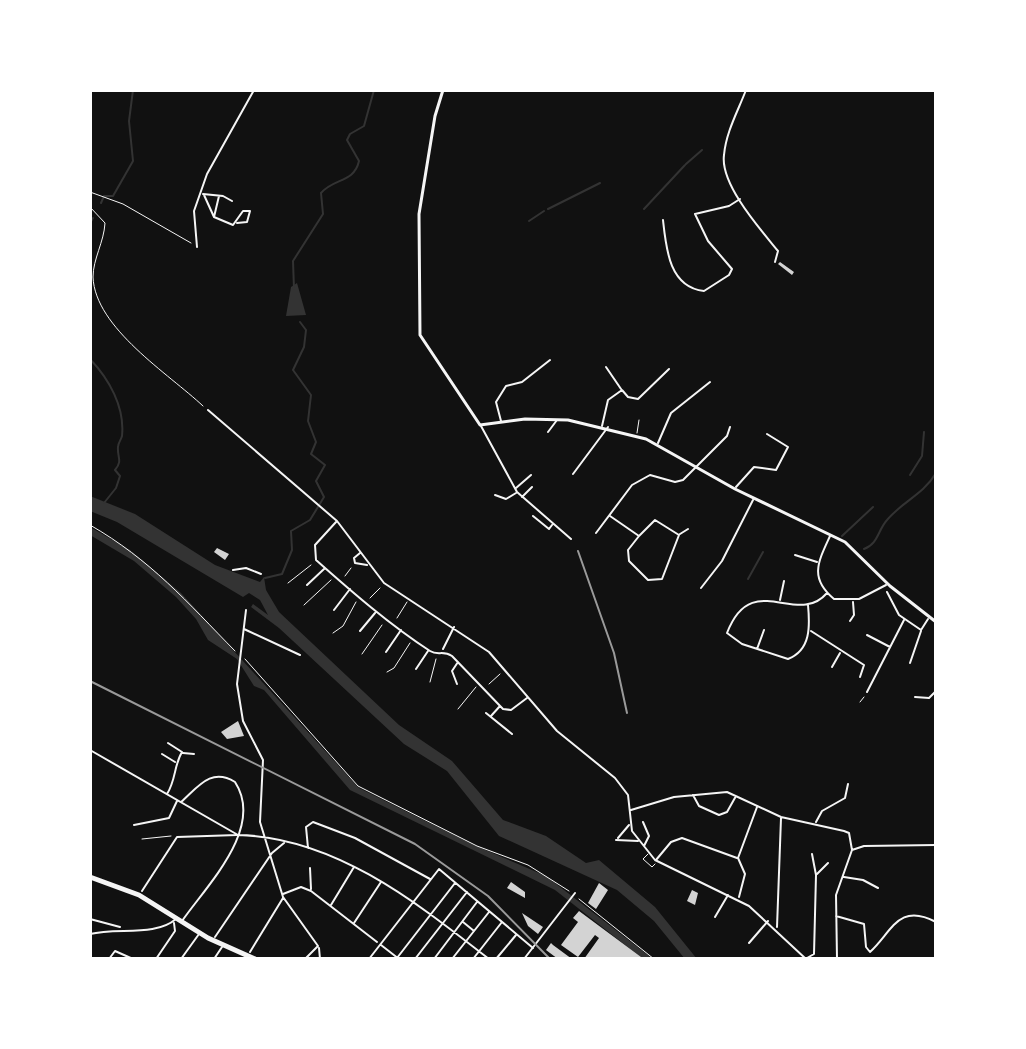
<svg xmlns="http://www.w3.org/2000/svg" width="1026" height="1049" font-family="Helvetica,sans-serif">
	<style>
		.water { fill: #333 }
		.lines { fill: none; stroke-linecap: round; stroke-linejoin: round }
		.stream { stroke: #333; stroke-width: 2 }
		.building { fill: #d3d3d3 }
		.path { stroke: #f5f5f5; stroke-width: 1 }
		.service { stroke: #f5f5f5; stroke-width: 1 }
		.minor { stroke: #f5f5f5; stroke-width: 2 }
		.tertiary { stroke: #f5f5f5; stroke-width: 3 }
		.trunk { stroke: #f5f5f5; stroke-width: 5 }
		.rail { stroke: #9a9a9a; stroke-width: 2 }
	</style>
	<rect width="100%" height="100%" fill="#111"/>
	<path class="water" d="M297 283 306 315 286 316 291 287Z
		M90 496 135 514 215 565 260 582 264 577 266 590 279 612 399 725 452 761 503 820 546 836 586 863 599 860 655 907 697 959H685L654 921 617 890 499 836 447 771 404 744 279 628 251 607 253 604 268 615 260 600 249 593 243 597 117 522 90 511Z
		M90 527 130 550 181 593 359 788 474 845 546 876 653 959H643L555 890 350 790 264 690 254 686 237 659 208 640 196 619 176 597 134 561 90 535Z"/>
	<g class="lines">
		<path class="stream" d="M686 164 702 150
			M101 203 104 196H113L133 161 129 121 133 90
			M548 209 600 183
			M644 209 685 165
			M529 221 544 211
			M90 223 93 218
			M294 289 293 261 323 214 321 193C334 178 354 183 359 161L347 140 350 134 364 126 374 90
			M90 359C109 379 125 407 122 436 121 440 118 443 118 447 117 457 123 461 115 470L120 476 116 488 104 503
			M910 475 922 456 924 432
			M842 536 873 507
			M864 549C878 544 878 530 887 520 903 501 923 495 936 473
			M265 578 282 574 292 550 291 531 310 520 324 497 316 481 325 465 311 454 316 442 308 421 311 395 293 370 304 347 306 330 300 322
			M748 579 763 552"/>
	</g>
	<path class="building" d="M780 262 794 272 792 275 778 264Z
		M217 548 229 554 225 560 214 552Z
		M238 721 244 736 227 739 221 732Z
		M511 882 525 892V898L507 888Z
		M599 883 608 890 596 909 588 903Z
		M692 890 698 893 695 905 687 901Z
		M579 911 641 957 639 959H584L599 938 595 935 578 957 561 945 578 922 573 918Z
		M522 913 543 927 538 934 528 926Z
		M551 943 553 945 572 959H558L546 950Z"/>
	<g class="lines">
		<path class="path" d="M90 192 123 204 191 243
			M90 207 105 223C104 242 93 259 93 277 95 328 169 374 203 406
			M90 525C151 560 187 602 235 651
			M345 576 351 568
			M288 583 311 565
			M370 598 380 588
			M304 605 331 580
			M397 618 407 602
			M333 633 343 626 356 602
			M362 654 382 625
			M245 659 358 786 477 846 528 865 569 891
			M387 672 394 668 410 643
			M430 682 436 659
			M489 684 500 674
			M860 702 864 697
			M458 709 476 687
			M142 839 171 836
			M579 899 654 959"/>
		<path class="service" d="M637 433 639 420
			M648 854 643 859 652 867 655 864"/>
		<path class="minor" d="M746 90C738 111 726 132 724 155 720 184 760 229 778 251L775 262
			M203 194 223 196 232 201
			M204 195 214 217
			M219 196 214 217 233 225 243 211H250L247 222 237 223
			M663 220C666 248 669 287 704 291L729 275 732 269 708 241 695 214 729 206 740 199
			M197 247 194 211 207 174 254 90
			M606 367 621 389
			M208 410 337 521 384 583 489 652 557 731 615 778 628 795 632 831 655 860 749 906 806 959
			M501 421 496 402 506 386 522 382 550 360
			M481 426 517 492 571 539
			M602 426 608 400 622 390 628 397 638 399 669 369
			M548 432 557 420
			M658 443 671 413 710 382
			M573 474 608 427
			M736 487 754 467 776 470 788 447 767 434
			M516 488 531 475
			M495 495 506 499 516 493
			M522 497 532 487
			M533 516 549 529 552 525
			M610 516 639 536 628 550 629 561 648 580 662 579 679 535 655 520 639 536
			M336 522 315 545 316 560C352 592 390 625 430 651 438 656 443 650 452 656L503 709 511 710 527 698
			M596 533 632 485 650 475 675 482 683 480 727 436 730 427
			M680 534 688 529
			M830 536C818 562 809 578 834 599H859L886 585
			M360 553 354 558 355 563 367 565
			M795 555 817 562
			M233 570 246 568 261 574
			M307 585 324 569
			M701 588 722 561 753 500
			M887 592 899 615 921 630 928 619
			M780 600 784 581
			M808 605C810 626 811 650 788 659L742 644 727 633C752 568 797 628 827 593
			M246 610 237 684 243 721 263 760 260 822 283 897 318 946 305 959
			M334 610 350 589
			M850 621 854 615 853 602
			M244 629 300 655
			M360 631 375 613
			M811 631 864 665 860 677
			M867 635 890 647
			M443 649 454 627
			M757 649 764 630
			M386 652 401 630
			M910 663 921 631
			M832 667 840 653
			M416 669 428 651
			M457 684 452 671 458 662
			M867 692 904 620
			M90 696 91 694
			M915 697 929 698 936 691
			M486 713 512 734
			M491 716 500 706
			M90 750 238 835C335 837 417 903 489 959
			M183 753 194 754
			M162 754 175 762
			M167 794C176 780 174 765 182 752L168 743
			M693 795 699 806 719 815 727 812 736 796
			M181 802C198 787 211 767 235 782 265 828 207 885 182 921
			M631 810 674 797 727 792 781 817 844 831 849 833 852 850
			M643 822 649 836 644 846
			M816 822 822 811 845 798 848 784
			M134 825 169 818 177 801
			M618 838 629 825
			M616 840 638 841
			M308 848 306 827 313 822 355 838 430 879
			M656 860 671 842 682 838 737 858
			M310 868 311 889
			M817 874 828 863
			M844 877 863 880 878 888
			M142 891 177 837 237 835
			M283 894 301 887 311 891 377 942
			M739 897 745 874 738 858 757 807
			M331 905 354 867
			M836 916 864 924 866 947 870 952C892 932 898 902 936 922
			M715 917 728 895
			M90 919 120 927
			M463 922 474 931
			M354 923 381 882
			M777 927 781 818
			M90 934C117 927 155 937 176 919
			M215 937 272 853 284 843
			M749 943 768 921
			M381 945 399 959
			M319 948 320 959
			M250 952 283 898
			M397 958 455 883
			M807 958 814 954 816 875 812 854
			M109 959 115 951 133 959
			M156 959 175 931 174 923
			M181 959 199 934
			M214 959 222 947
			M369 959 439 869 533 948
			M415 959 467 892
			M434 959 477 902
			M452 959 489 912
			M473 959 502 922
			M496 959 516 935
			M524 959 575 893
			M837 959 836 895 852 850 864 846 936 845"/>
		<path class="tertiary" d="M443 90 435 116 419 214 420 335 480 425 525 419 568 420 646 439 735 489 845 542 890 586 936 622"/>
		<path class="trunk" d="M90 877 139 895 208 938 255 959"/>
		<path class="rail" d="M578 551 614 653 627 713
			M90 681 415 844 488 896 550 959"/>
	</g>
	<rect width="1026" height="1049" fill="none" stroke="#ffffff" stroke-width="184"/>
</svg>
